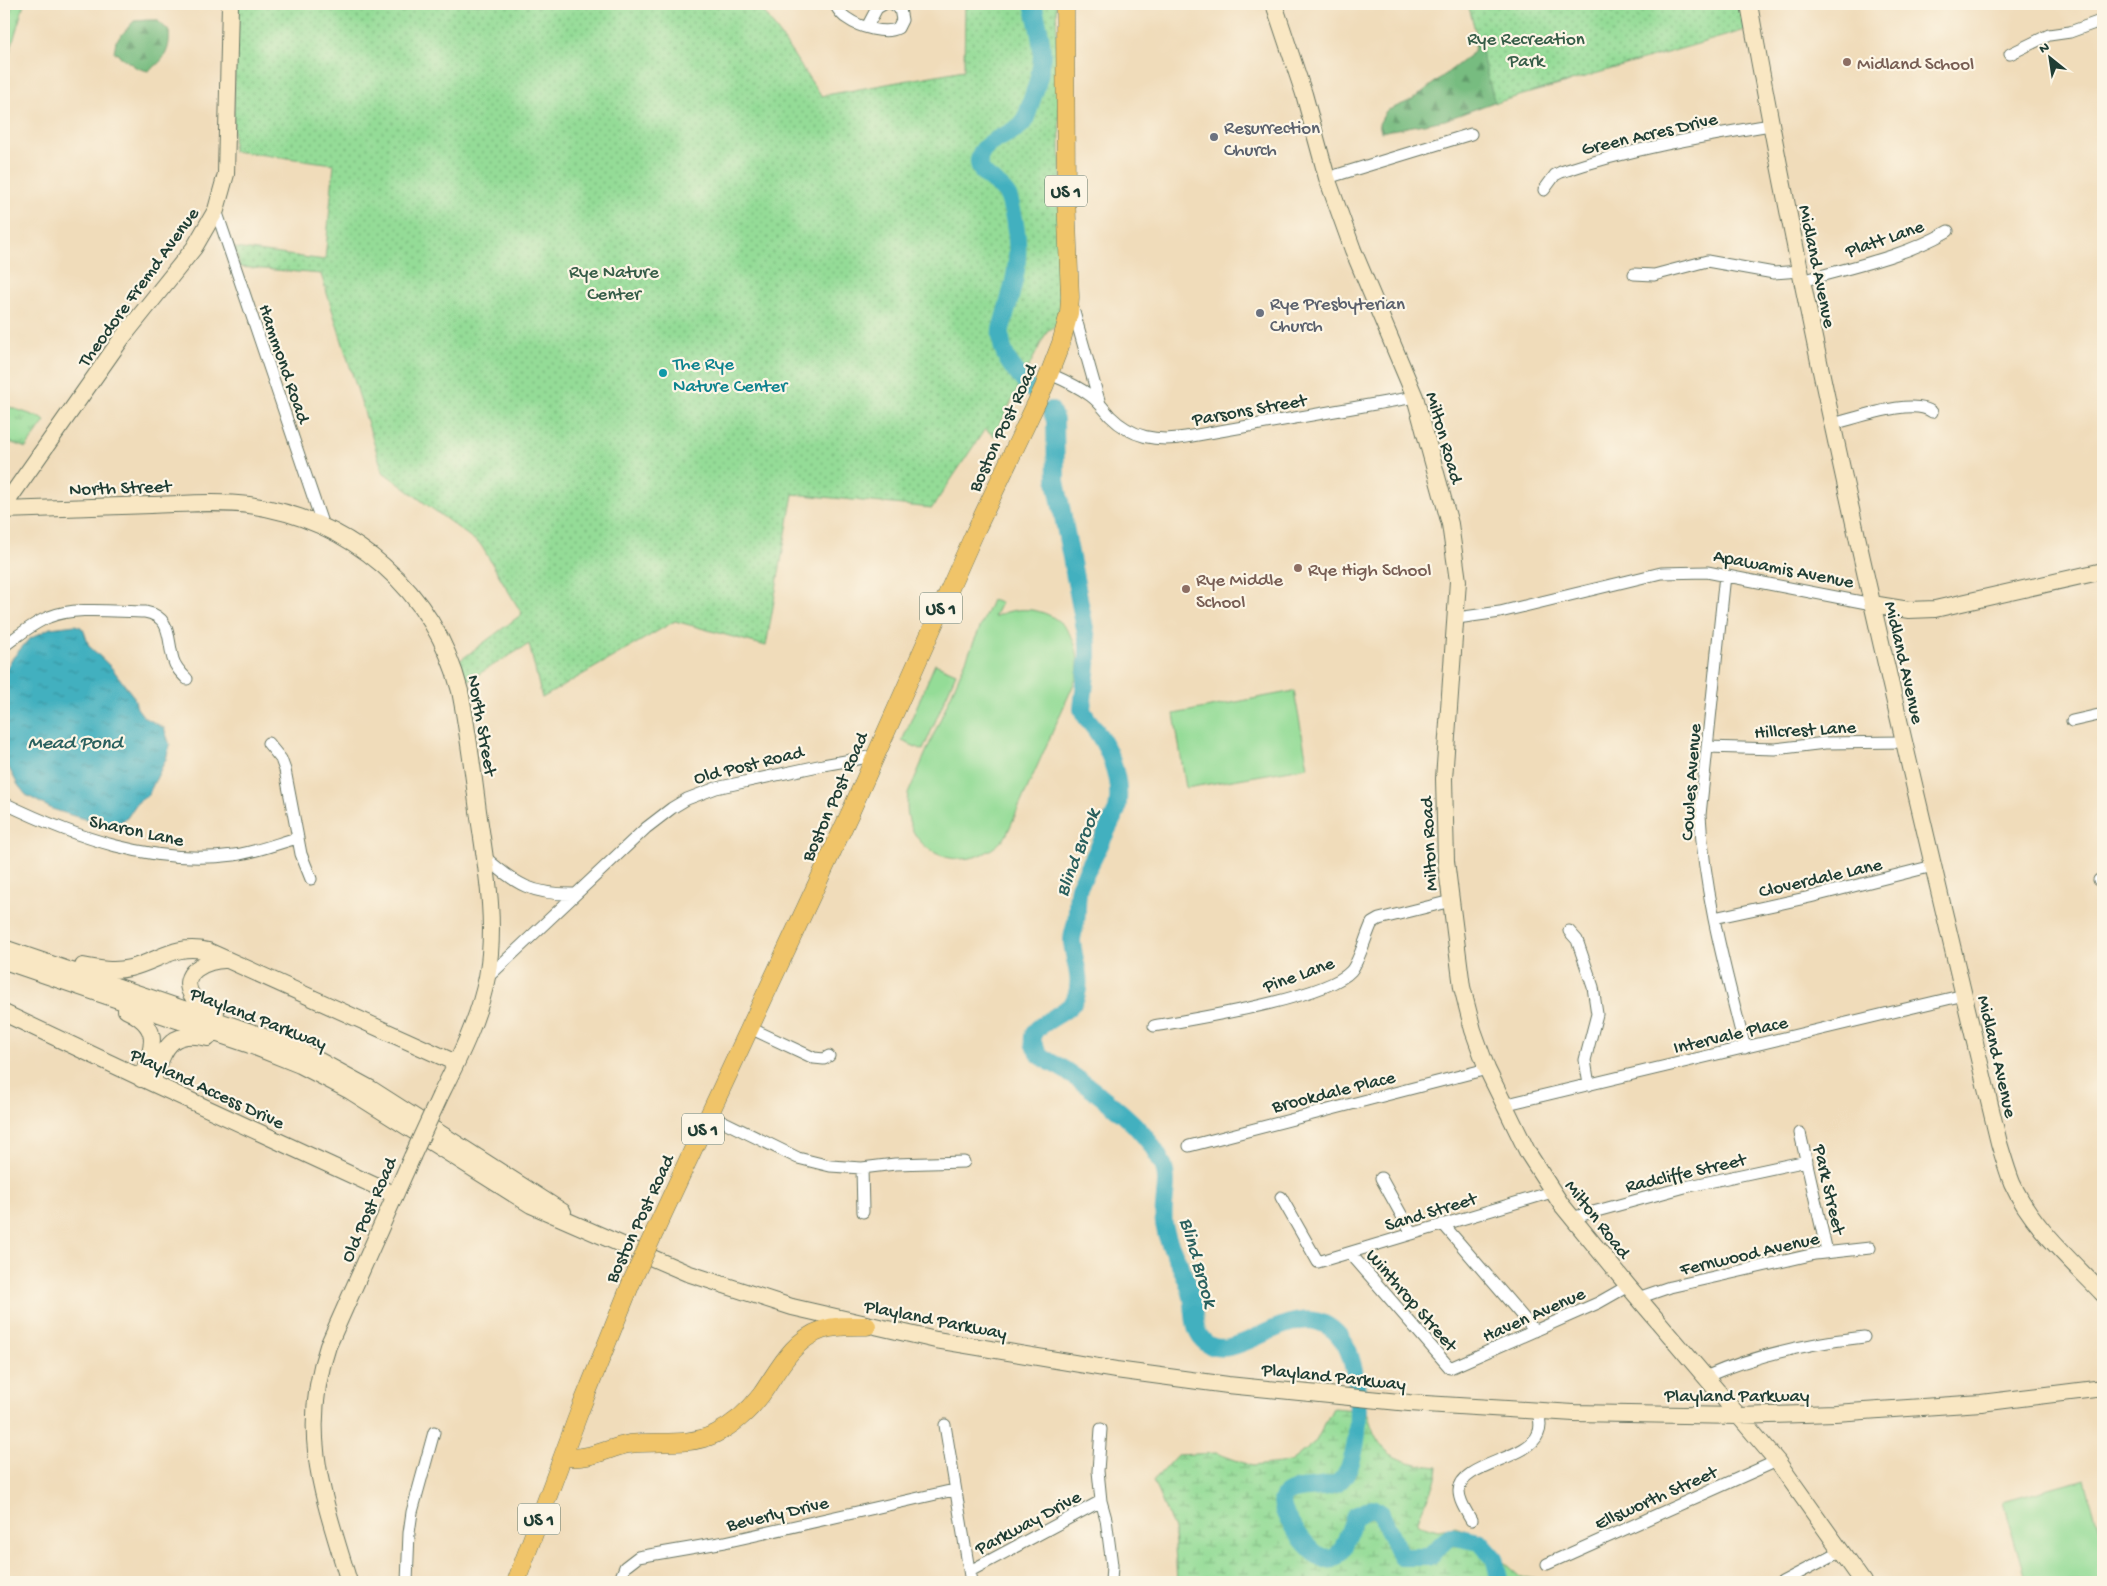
<svg xmlns="http://www.w3.org/2000/svg" width="2107" height="1586" font-family="'Gochi Hand',sans-serif">
	<style>
		.grass { fill: url(#grass-tufts); stroke: #5a8c66 }
		.forest { fill: url(#forest-firs); stroke: #4b7c5a }
		.wetland { fill: url(#wetland-marsh); stroke: #5a8c66 }
		.park { fill: url(#park-dots); stroke: #5a8c66 }
		.garden { fill: #94dc97; stroke: #5a8c66 }
		.water { fill: url(#water-ripples); stroke: #30767a }
		.lines { fill: none; stroke-linecap: round; stroke-linejoin: round }
		.river { stroke: #42b0bf; stroke-width: 18 }
		.street-casing { stroke: #687563; stroke-width: 13 }
		.secondary-casing { stroke: #687563; stroke-width: 18 }
		.primary-casing { stroke: #687563; stroke-width: 19 }
		.street { stroke: #fff; stroke-width: 11 }
		.secondary { stroke: #f9e7c3; stroke-width: 16 }
		.primary { stroke: #f0c469; stroke-width: 18 }
		.rail { stroke: #1f3d34; stroke-width: 3; stroke-dasharray: 8 4; stroke-linecap: butt }
		.secondary-bridge-casing { stroke: #687563; stroke-width: 18; stroke-linecap: butt }
		.primary-bridge-casing { stroke: #687563; stroke-width: 19; stroke-linecap: butt }
		.secondary-bridge { stroke: #f9e7c3; stroke-width: 16 }
		.primary-bridge { stroke: #f0c469; stroke-width: 18 }
		.education-dot { fill: #8d6e63; stroke: #fcf5e5; stroke-width: 2 }
		.worship-dot { fill: #6b7280; stroke: #fcf5e5; stroke-width: 2 }
		.culture-dot { fill: #0f9aa8; stroke: #fcf5e5; stroke-width: 2 }
		.labels { text-anchor: middle; stroke-width: 4.5; stroke-linejoin: round; paint-order: stroke }
		.shield { fill: #fcf5e5; stroke: #617469; stroke-width: 1 }
		.shield-label { font-size: 18px; font-weight: bold; fill: #1f3d34 }
		.park-label { font-size: 19px; fill: #365d48; stroke: #fcf5e5 }
		.education-label { font-size: 19px; fill: #785e54; stroke: #fcf5e5; text-anchor: start }
		.worship-label { font-size: 19px; fill: #5b616d; stroke: #fcf5e5; text-anchor: start }
		.street-label { font-size: 19px; fill: #1f3d34; stroke: #fcf5e5 }
		.culture-label { font-size: 19px; fill: #0d838f; stroke: #fcf5e5; text-anchor: start }
		.water-label { font-size: 20px; font-style: italic; fill: #2a605e; stroke: #fcf5e5 }
	</style>
	<defs>
		<pattern id="grass-tufts" width="24" height="20" patternUnits="userSpaceOnUse" patternTransform="scale(1.25)"><rect width="24" height="20" fill="#94dc97"/><path d="M3 7l-1-3M5 7V3M7 7l1-3M15 17l-1-3M17 17v-4M19 17l1-3" fill="none" stroke="#78b47c"/></pattern>
		<pattern id="forest-firs" width="22" height="20" patternUnits="userSpaceOnUse" patternTransform="scale(1.25)"><rect width="22" height="20" fill="#77bc80"/><path d="M5 1l3.5 6h-7zM16 11l3.5 6h-7z" fill="#619a6a"/></pattern>
		<pattern id="wetland-marsh" width="20" height="14" patternUnits="userSpaceOnUse" patternTransform="scale(1.25)"><rect width="20" height="14" fill="#94dc97"/><path d="M1 5h8M5 5V1M11 12h8M15 12V8" fill="none" stroke="#78b47c"/></pattern>
		<pattern id="park-dots" width="8" height="8" patternUnits="userSpaceOnUse" patternTransform="scale(1.25)"><rect width="8" height="8" fill="#94dc97"/><path d="M2 2h.1M6 6h.1" fill="none" stroke="#78b47c" stroke-width="1.8" stroke-linecap="round"/></pattern>
		<pattern id="water-ripples" width="26" height="14" patternUnits="userSpaceOnUse" patternTransform="scale(1.25)"><rect width="26" height="14" fill="#42b0bf"/><path d="M2 4q2-2 4 0t4 0M15 11q2-2 4 0t4 0" fill="none" stroke="#37909c"/></pattern>
	</defs>
	<rect width="100%" height="100%" fill="#fcf5e5"/>
	<filter id="ink" filterUnits="userSpaceOnUse"><feTurbulence type="fractalNoise" baseFrequency=".02" numOctaves="2"/><feDisplacementMap in="SourceGraphic" scale="10" xChannelSelector="R" yChannelSelector="G"/><feConvolveMatrix kernelMatrix="1 2 1 2 8 2 1 2 1" color-interpolation-filters="sRGB"/></filter>
	<filter id="wash" filterUnits="userSpaceOnUse"><feTurbulence type="fractalNoise" baseFrequency=".0096" numOctaves="4" result="noise"/><feDisplacementMap in="SourceGraphic" scale="20" xChannelSelector="R" yChannelSelector="G"/><feGaussianBlur stdDeviation="1.12" result="paint"/><feColorMatrix in="noise" values="0 0 0 0 0 0 0 0 0 0 0 0 0 0 0 0 0 1.4 0 .05"/><feComposite in="paint" operator="in"/></filter>
	<g filter="url(#wash)">
		<rect width="100%" height="100%" fill="#f0dcba"/>
		<path class="grass" d="M13 4H24L4 72V33Z
			M4 405 41 418 45 421 26 448 4 440Z"/>
		<path class="forest" d="M148 20H157L169 31C171 49 164 62 148 71L137 68 114 52 116 41 134 21Z
			M1476 28 1606 67 1563 84 1494 102 1445 120 1381 132 1379 124 1386 111 1412 100 1474 52Z"/>
		<path class="wetland" d="M1333 1408 1367 1411C1378 1456 1395 1462 1438 1467 1437 1488 1422 1504 1417 1524L1438 1530 1455 1527 1470 1532 1521 1577 1556 1582H1177L1174 1529 1153 1481 1177 1455 1216 1453 1252 1466 1290 1462 1316 1441Z"/>
		<path class="park" d="M236 4H759L821 96 964 70 965 4H1056L1064 281 1060 323 1047 331 994 436 985 429 932 508 793 494 766 646 675 621 542 698 529 644 465 682 458 662 522 614 481 545 383 472 321 274 240 267 235 248 325 260 334 164 233 151Z
			M1468 4H1744L1749 29 1495 103Z"/>
		<path class="garden" d="M992 600 1001 603 994 617C1040 594 1088 627 1076 679L1006 836C968 882 898 854 908 794Z
			M935 664 956 673 923 750 902 741Z
			M1294 691 1308 767 1186 788 1174 714Z
			M2085 1479 2103 1545V1582H2026L2003 1502Z"/>
		<path class="water" d="M75 625 81 627 84 631 89 646 111 667 134 697 137 708 144 717 164 728 170 745 166 759 148 795 137 803 127 818 118 823 106 825 74 816 52 809 26 795 18 785 4 759V673L11 660 28 640 50 628Z"/>
		<g class="lines">
			<path class="river" d="M1031 389C1014 370 999 356 1001 329 1013 288 1023 260 1014 218 1012 211 1011 202 1008 196 1001 182 977 177 979 159 982 140 1011 136 1022 124 1028 117 1029 107 1032 99 1047 60 1043 44 1033 4
				M1051 410 1055 420 1056 481 1088 644V656L1082 709C1085 718 1092 724 1097 732 1112 754 1122 784 1117 810L1079 887C1076 899 1078 910 1076 921 1075 928 1072 934 1072 941 1073 960 1084 979 1075 999 1068 1016 1029 1023 1033 1042 1034 1047 1037 1051 1040 1055 1049 1063 1060 1066 1069 1073 1088 1086 1107 1100 1124 1115 1138 1127 1153 1145 1161 1161 1172 1180 1161 1203 1164 1224 1168 1250 1187 1271 1192 1297 1195 1313 1192 1332 1206 1343 1240 1369 1305 1280 1345 1344 1361 1371 1365 1458 1340 1481 1324 1495 1264 1476 1288 1519 1297 1534 1308 1549 1323 1559L1335 1558 1343 1548 1355 1516 1372 1508 1381 1514 1401 1557H1428L1450 1536 1480 1542 1494 1558 1500 1582"/>
		</g>
	</g>
	<g filter="url(#ink)">
		<g class="lines">
			<defs>
				<path id="street" d="M835 4C838 10 842 16 848 19 859 27 886 35 898 28L902 20 900 9 893 4
					M867 27 877 8 884 4
					M2010 54 2049 35 2070 32 2103 20
					M1327 178 1471 134
					M1544 190 1555 175 1561 172C1630 149 1699 137 1770 125
					M216 210 323 526
					M1634 274 1654 275 1707 261 1774 273 1800 271
					M1802 281C1851 267 1904 257 1948 231
					M1072 305 1100 404
					M1050 374C1064 380 1079 387 1091 396 1099 402 1104 409 1110 416 1132 438 1157 442 1186 437L1415 397
					M1832 424C1855 419 1913 397 1932 412
					M1725 575 1700 815C1704 894 1726 972 1745 1048
					M1457 618 1500 612 1661 573 1707 572 1872 604
					M4 646C18 636 33 623 49 617 75 606 117 612 145 612 172 617 167 638 173 659 175 667 181 673 187 679
					M2072 721 2103 714
					M268 743 281 759 285 770 301 854 311 879
					M1707 747 1775 749 1825 743 1904 742
					M4 803C74 837 155 866 234 855 256 852 276 844 297 838
					M485 857C516 885 533 895 576 894
					M2099 880 2103 879
					M1714 918 1810 897 1933 866
					M1569 931 1577 940 1593 987 1597 1014 1585 1060 1589 1085
					M487 978 646 828 672 808 687 799 716 788 823 765 874 756
					M1154 1026C1193 1019 1327 998 1351 971 1359 962 1366 935 1372 923L1379 919 1451 901
					M750 1028 814 1058 824 1059 829 1056
					M1503 1105 1964 995
					M710 1115 798 1158 830 1166 862 1168 895 1164 964 1162
					M1800 1133 1827 1252
					M1189 1146 1487 1069
					M862 1168 863 1212
					M1381 1178 1412 1234
					M1281 1197 1318 1262 1552 1192
					M1571 1218 1685 1187 1807 1161
					M1443 1224 1535 1331
					M1350 1253 1450 1368 1598 1303 1628 1286
					M1638 1298 1670 1287 1815 1254 1870 1248
					M1705 1377C1755 1355 1810 1343 1864 1337
					M945 1425 971 1582
					M1101 1429 1098 1471 1101 1501 1106 1519 1112 1565 1111 1582
					M1471 1520C1466 1511 1459 1501 1459 1491 1460 1463 1528 1460 1538 1434 1542 1426 1539 1418 1538 1411
					M1547 1564 1777 1461
					M970 1571 1101 1501
					M407 1582 409 1533 412 1512 434 1432
					M619 1582 625 1567 638 1557 725 1542 954 1490
					M1782 1582 1841 1551"/>
				<path id="secondary" d="M1274 4 1304 94 1327 178 1353 250 1415 397 1450 524 1458 581 1444 779 1446 861 1462 987 1473 1030 1487 1069 1528 1153 1561 1204 1628 1286 1777 1461 1863 1582
					M1749 4C1817 387 1909 765 1999 1143 2003 1156 2007 1170 2012 1183 2032 1227 2071 1260 2103 1294
					M4 506 122 338 194 248 216 210 226 174 230 4
					M4 510C53 508 102 507 151 505 184 504 217 501 249 505 352 520 434 590 460 691 468 731 473 771 478 811 486 866 497 922 487 977 479 1019 459 1058 440 1096
					M1872 604 1909 610 1935 609 2103 571
					M4 948 254 1033 305 1053 371 1089 563 1212
					M4 961 250 1045 300 1065 350 1091 531 1205 687 1273 792 1307 936 1340 1116 1370 1228 1385 1409 1403 1574 1413 1738 1416 1835 1413 1981 1403 2103 1388
					M83 966C98 969 114 972 130 968 159 961 175 943 208 951L456 1063
					M126 1010C163 1027 153 1047 141 1079
					M216 1012C207 1008 199 1005 193 997 176 973 207 959 227 960
					M4 1013 152 1083 395 1195
					M152 1083C164 1052 167 1028 208 1038
					M349 1582C324 1498 298 1434 328 1346L412 1157"/>
				<path id="primary" d="M655 1231 851 811 975 532 1044 387 1061 343 1069 313 1070 297 1066 195 1065 4
					M563 1456C586 1462 607 1448 629 1444 659 1440 686 1447 715 1434 733 1425 749 1411 761 1395 778 1371 792 1340 822 1330 837 1325 852 1326 867 1326
					M516 1582 580 1410 632 1281"/>
			</defs>
			<use href="#street" class="street-casing"/>
			<use href="#secondary" class="secondary-casing"/>
			<use href="#primary" class="primary-casing"/>
			<use href="#street" class="street"/>
			<use href="#secondary" class="secondary"/>
			<use href="#primary" class="primary"/>
			<path class="rail" d="M4 16 8 4"/>
			<defs>
				<path id="secondary-bridge" d="M412 1157 440 1096"/>
				<path id="primary-bridge" d="M632 1281 655 1231"/>
			</defs>
			<use href="#secondary-bridge" class="secondary-bridge-casing"/>
			<use href="#primary-bridge" class="primary-bridge-casing"/>
			<use href="#secondary-bridge" class="secondary-bridge"/>
			<use href="#primary-bridge" class="primary-bridge"/>
		</g>
	</g>
	<g class="education-dot">
		<circle cx="1847" cy="62" r="5"/>
		<circle cx="1298" cy="568" r="5"/>
		<circle cx="1186" cy="589" r="5"/>
	</g>
	<g class="worship-dot">
		<circle cx="1214" cy="137" r="5"/>
		<circle cx="1260" cy="313" r="5"/>
	</g>
	<circle class="culture-dot" cx="663" cy="373" r="5"/>
	<g class="labels">
		<g class="shield">
			<rect x="1045" y="175.5" width="42" height="31" rx="4"/>
			<rect x="920" y="592.5" width="42" height="31" rx="4"/>
			<rect x="682" y="1113.5" width="42" height="31" rx="4"/>
			<rect x="518" y="1503.5" width="42" height="31" rx="4"/>
		</g>
		<g class="shield-label">
			<text x="1066" y="197">US 1</text>
			<text x="941" y="614">US 1</text>
			<text x="703" y="1135">US 1</text>
			<text x="539" y="1525">US 1</text>
		</g>
		<g class="park-label">
			<text x="1526" y="44">Rye Recreation<tspan x="1526" dy="22">Park</tspan></text>
			<text x="614" y="277">Rye Nature<tspan x="614" dy="22">Center</tspan></text>
		</g>
		<g class="education-label">
			<text x="1857" y="69">Midland School</text>
			<text x="1308" y="575">Rye High School</text>
			<text x="1196" y="585">Rye Middle<tspan x="1196" dy="22">School</tspan></text>
		</g>
		<g class="worship-label">
			<text x="1224" y="133">Resurrection<tspan x="1224" dy="22">Church</tspan></text>
			<text x="1270" y="309">Rye Presbyterian<tspan x="1270" dy="22">Church</tspan></text>
		</g>
		<g class="street-label">
			<text transform="translate(1649 132) rotate(-13)" y="7">Green Acres Drive</text>
			<text transform="translate(1884 237) rotate(-19)" y="7">Platt Lane</text>
			<text transform="translate(1819 266) rotate(78)" y="7">Midland Avenue</text>
			<text transform="translate(137 286) rotate(-54)" y="7">Theodore Fremd Avenue</text>
			<text transform="translate(286 363) rotate(71)" y="7">Hammond Road</text>
			<text transform="translate(1249 408) rotate(-10)" y="7">Parsons Street</text>
			<text transform="translate(1001 427) rotate(-65)" y="7">Boston Post Road</text>
			<text transform="translate(1446 437) rotate(74)" y="7">Milton Road</text>
			<text transform="translate(120 486) rotate(-2)" y="7">North Street</text>
			<text transform="translate(1784 567) rotate(11)" y="7">Apawamis Avenue</text>
			<text transform="translate(1906 662) rotate(77)" y="7">Midland Avenue</text>
			<text transform="translate(484 725) rotate(80)" y="7">North Street</text>
			<text transform="translate(1805 728) rotate(-3)" y="7">Hillcrest Lane</text>
			<text transform="translate(748 763) rotate(-14)" y="7">Old Post Road</text>
			<text transform="translate(1689 782) rotate(-86)" y="7">Cowles Avenue</text>
			<text transform="translate(833 796) rotate(-66)" y="7">Boston Post Road</text>
			<text transform="translate(137 829) rotate(12)" y="7">Sharon Lane</text>
			<text transform="translate(1427 844) rotate(-93)" y="7">Milton Road</text>
			<text transform="translate(1820 876) rotate(-13)" y="7">Cloverdale Lane</text>
			<text transform="translate(1298 973) rotate(-20)" y="7">Pine Lane</text>
			<text transform="translate(259 1017) rotate(21)" y="7">Playland Parkway</text>
			<text transform="translate(1730 1033) rotate(-13)" y="7">Intervale Place</text>
			<text transform="translate(1999 1056) rotate(77)" y="7">Midland Avenue</text>
			<text transform="translate(208 1087) rotate(25)" y="7">Playland Access Drive</text>
			<text transform="translate(1333 1090) rotate(-14)" y="7">Brookdale Place</text>
			<text transform="translate(1685 1171) rotate(-13)" y="7">Radcliffe Street</text>
			<text transform="translate(1831 1189) rotate(77)" y="7">Park Street</text>
			<text transform="translate(367 1209) rotate(-66)" y="7">Old Post Road</text>
			<text transform="translate(1430 1210) rotate(-17)" y="7">Sand Street</text>
			<text transform="translate(638 1218) rotate(-65)" y="7">Boston Post Road</text>
			<text transform="translate(1599 1218) rotate(52)" y="7">Milton Road</text>
			<text transform="translate(1749 1252) rotate(-13)" y="7">Fernwood Avenue</text>
			<text transform="translate(1413 1299) rotate(49)" y="7">Winthrop Street</text>
			<text transform="translate(1533 1313) rotate(-24)" y="7">Haven Avenue</text>
			<text transform="translate(936 1318) rotate(11)" y="7">Playland Parkway</text>
			<text transform="translate(1334 1375) rotate(6)" y="7">Playland Parkway</text>
			<text x="1737" y="1401">Playland Parkway</text>
			<text transform="translate(1655 1496) rotate(-24)" y="7">Ellsworth Street</text>
			<text transform="translate(777 1512) rotate(-13)" y="7">Beverly Drive</text>
			<text transform="translate(1027 1521) rotate(-28)" y="7">Parkway Drive</text>
		</g>
		<g class="culture-label">
			<text x="673" y="369">The Rye<tspan x="673" dy="22">Nature Center</tspan></text>
		</g>
		<g class="water-label">
			<text x="75" y="748">Mead Pond</text>
			<text transform="translate(1076 852) rotate(-69)" y="7">Blind Brook</text>
			<text transform="translate(1200 1262) rotate(74)" y="7">Blind Brook</text>
		</g>
	</g>
	<rect width="2107" height="1586" fill="none" stroke="#fcf5e5" stroke-width="20"/>
	<g transform="translate(2050 58) rotate(330)" stroke="#fcf5e5" stroke-width="4" paint-order="stroke">
	<path d="M0-4L9 19L0 12L-9 19Z" fill="#1f3d34"/>
	<text y="-8" font-size="14" font-weight="bold" text-anchor="middle" fill="#1f3d34">N</text>
	</g>
</svg>
